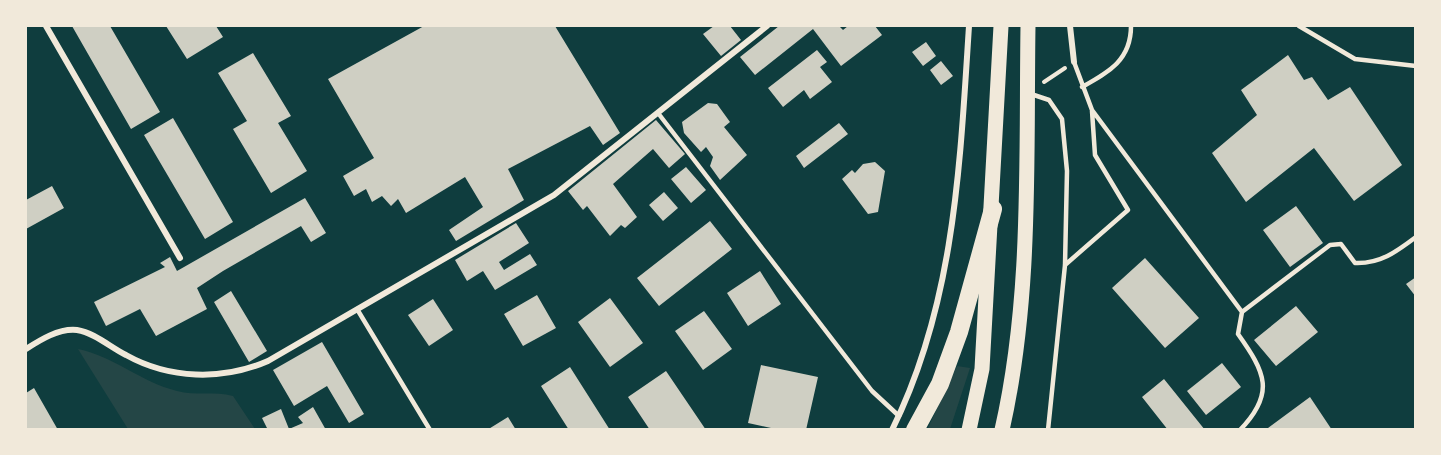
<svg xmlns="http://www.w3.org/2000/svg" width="1441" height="455" font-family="'Titillium Web',sans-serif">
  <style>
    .green { fill: #244646 }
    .building { fill: #cfcfc3 }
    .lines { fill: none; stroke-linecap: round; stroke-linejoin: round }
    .path { stroke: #f1e9da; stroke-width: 4 }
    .service { stroke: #f1e9da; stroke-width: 4.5 }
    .minor { stroke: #f1e9da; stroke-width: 6 }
    .primary { stroke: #f1e9da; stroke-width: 15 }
    .motorway { stroke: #f1e9da; stroke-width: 18 }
  </style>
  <rect width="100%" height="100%" fill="#0f3d3e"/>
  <path class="green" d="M78,349C113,356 141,382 177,391C195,396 215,391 233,396L255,429H128Z
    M957,366L970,368L950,429L927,430Z"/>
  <path class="building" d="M72,26H110L160,112L131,129Z
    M166,26H216L223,37L187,59Z
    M424,26H555L620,133L603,145L590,126L508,169L524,200L456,241L449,230L483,207L465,177L406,213L398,199L391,206L382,196L372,202L366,189L354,196L343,176L374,158L328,79Z
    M714,26H730L741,40L721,56L703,34Z
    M779,26H839L843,30L848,26H875L882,35L841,66L813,29L755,75L740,57Z
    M926,42L936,56L923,66L912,52Z
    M817,50L827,62L820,67L832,82L810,99L804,90L783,107L768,88Z
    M253,53L291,116L278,123L307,171L271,193L233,129L247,121L218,73Z
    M1288,55L1304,80L1312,77L1328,100L1350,87L1402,165L1354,201L1314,148L1246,202L1212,153L1257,115L1241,90Z
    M941,61L953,76L941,85L930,70Z
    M708,103L717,104L730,122L724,127L747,155L720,180L710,166L713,157L706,147L701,152L684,133L682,122Z
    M173,118L233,222L205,239L144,135Z
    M656,120L685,154L669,168L653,149L613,184L637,217L625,228L621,225L610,236L587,206L583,210L568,191Z
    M839,123L848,134L804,168L796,156Z
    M875,162L885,171L878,212L868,214L842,179L852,170L855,173L863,164Z
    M686,167L706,190L691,203L671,179Z
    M52,186L64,208L26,229V200Z
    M664,192L678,208L663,221L649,205Z
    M305,198L326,233L311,242L301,226L223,271L197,288L207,309L156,336L140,309L106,326L94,302L165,267L160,263L170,257L177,271Z
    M1296,206L1323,243L1290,267L1263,230Z
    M710,221L732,249L659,306L637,278Z
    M516,223L529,243L499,262L504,270L530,254L537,265L495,290L483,271L467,281L455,260Z
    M1145,258L1199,318L1165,348L1112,288Z
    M760,271L781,304L748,326L727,293Z
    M1416,277V297L1406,284Z
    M231,291L267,351L249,362L214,302Z
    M537,295L556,328L523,346L504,314Z
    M610,298L643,343L610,367L578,322Z
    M433,299L453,330L429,346L408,315Z
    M1296,306L1318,332L1276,366L1254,340Z
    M704,311L732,349L703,370L675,331Z
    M322,342L364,414L349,423L327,386L294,406L273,370Z
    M1222,363L1241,387L1206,415L1187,391Z
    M761,365L818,377L806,430H780L748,423Z
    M570,367L610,430H569L541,386Z
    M666,371L706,430H650L628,397Z
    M1164,379L1205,430H1168L1142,397Z
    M34,388L58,430H26V393Z
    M1310,397L1332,430H1270L1268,428Z
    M313,407L326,430H268L262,418L281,409L289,429L303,423L298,417Z
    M508,417L516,430H487Z"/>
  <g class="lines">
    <path class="path" d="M1044,82L1065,68"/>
    <path class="service" d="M1299,26L1355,59L1416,66
      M1074,62L1092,110L1242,312
      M1082,87C1109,72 1131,60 1131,26
      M1031,94L1049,100L1062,119L1067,171L1065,265L1048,430
      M658,113L872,391L899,416
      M1065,265L1128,210L1095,155L1092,111
      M357,309L430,430
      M1240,430C1276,393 1265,372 1238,334L1242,312L1330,245L1341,244L1355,263C1380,264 1396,252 1416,237"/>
    <path class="minor" d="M46,26L180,258
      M1070,26L1074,62
      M26,349C40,340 59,328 77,330C95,333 110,347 126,355C169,379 222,381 268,361L554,195L767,26
      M892,430C955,303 960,163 969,26"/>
    <path class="primary" d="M969,430L982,369L1001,26
      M1002,430C1032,298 1026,160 1028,26"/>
    <path class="motorway" d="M915,430L940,384L959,332L993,209"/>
  </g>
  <rect width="1441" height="455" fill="none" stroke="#f1e9da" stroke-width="54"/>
</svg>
